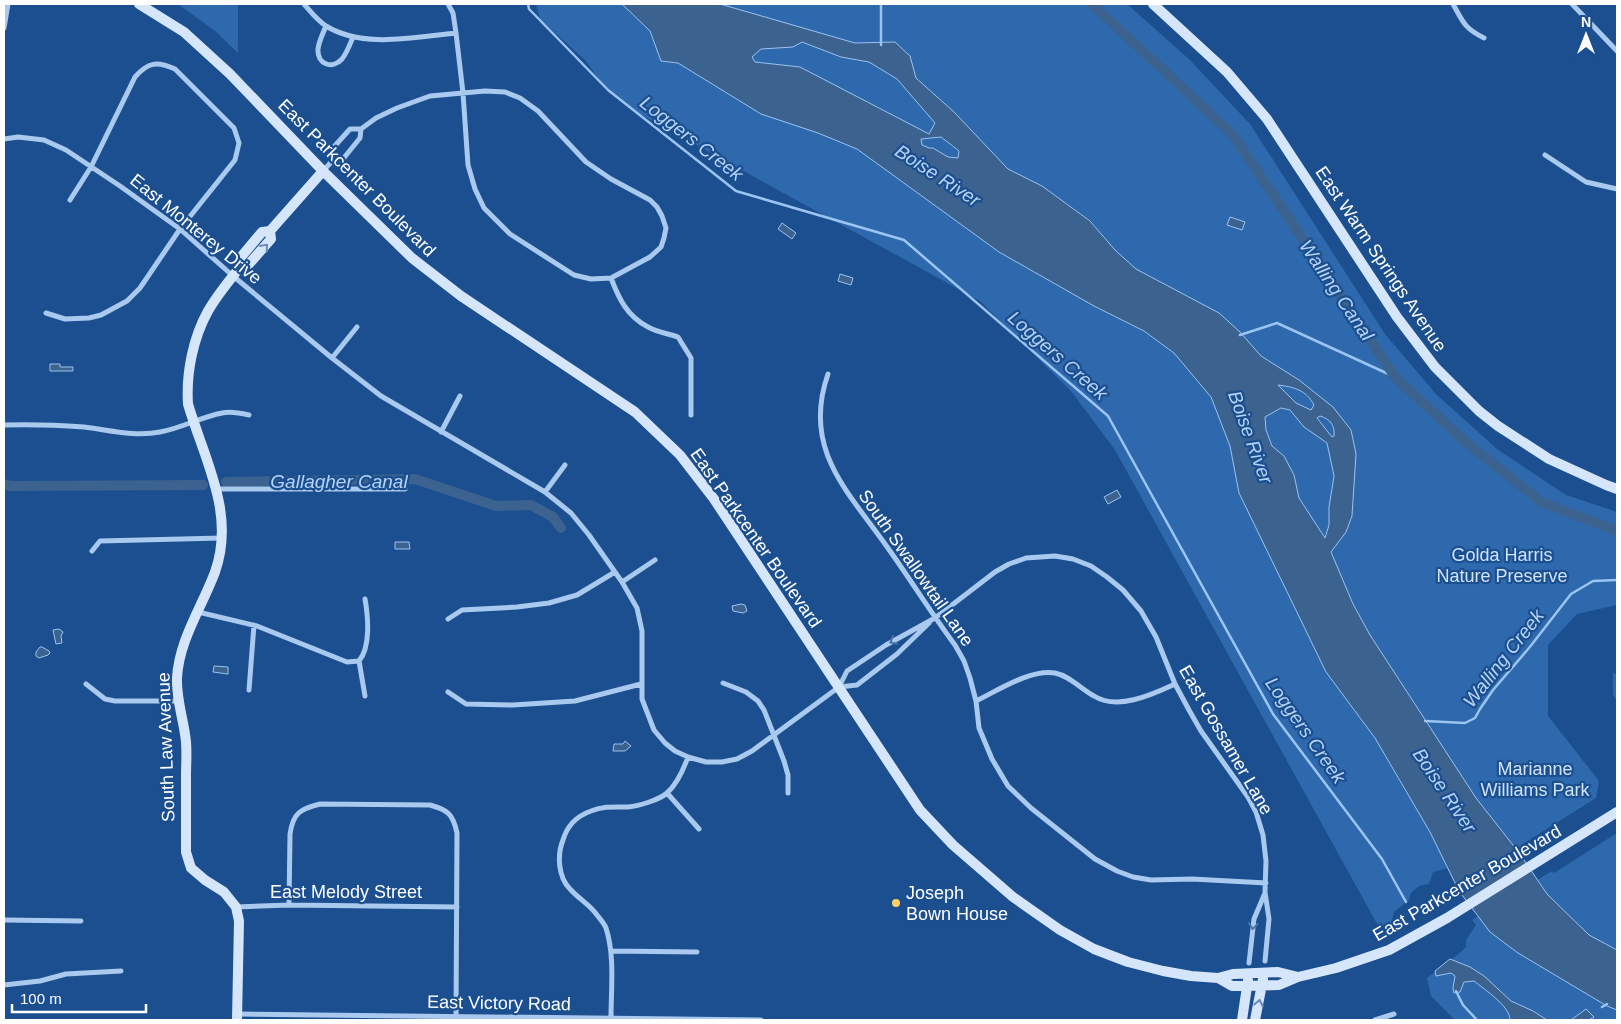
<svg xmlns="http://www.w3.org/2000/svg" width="1621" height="1024" font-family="Helvetica,sans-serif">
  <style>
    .green { fill: #2e69ad }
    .water { fill: #3c6290; stroke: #9cc4f0; fill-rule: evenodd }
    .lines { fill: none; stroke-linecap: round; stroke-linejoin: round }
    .stream { stroke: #9cc4f0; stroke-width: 2.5 }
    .canal { stroke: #3c6290; stroke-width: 10 }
    .street { stroke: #a9c9ee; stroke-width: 5 }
    .secondary { stroke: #d6e6fa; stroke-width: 10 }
    .oneway { stroke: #668bba }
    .oneway2 { stroke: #4674ac }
    .poi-dot { fill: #ffd166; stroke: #1b4f8f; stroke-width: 2 }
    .labels { text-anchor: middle; stroke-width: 4.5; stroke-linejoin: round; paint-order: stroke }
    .street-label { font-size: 18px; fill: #fff; stroke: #1b4f8f }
    .park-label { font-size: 18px; fill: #cfe3fa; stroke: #1b4f8f }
    .poi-label { font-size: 18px; fill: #fff; stroke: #1b4f8f; text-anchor: start }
    .water-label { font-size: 19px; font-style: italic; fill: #b5d3f5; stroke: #1b4f8f }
  </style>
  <rect width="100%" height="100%" fill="#1b4f8f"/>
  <path class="green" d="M178,4H238V53L215,31Z
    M536,4H622L650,31L661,61L678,63L712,84L857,149L999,252L1094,306L1145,332L1174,353L1211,397L1230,446L1239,493L1326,672L1375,738L1430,832L1448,868L1433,872L1429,884L1419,886L1411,893L1409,900L1394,912C1391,923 1393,926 1381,931L1115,450L1071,391L980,301L629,108L604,87L586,61L540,19Z
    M720,4H1127L1190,60L1250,124L1385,334L1436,394L1497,449L1566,495L1617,512V605L1577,614L1548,645V716L1599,781L1596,798L1523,844L1526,850L1520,854L1476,798L1370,635L1353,604L1331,552L1346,532L1352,516L1356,454L1351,430L1299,380L1261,356L1240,333L1171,288L1136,269L1115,250L1091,221L1042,186L1008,169L954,112L916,78L910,56L895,42L855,44Z
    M802,42L841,57L869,62L897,79L935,123L929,134L800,67L754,62L752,57L761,49L792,47Z
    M941,137L959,152L958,158L948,157L934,148H929L922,145L921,139Z
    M1277,385C1293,387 1306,390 1314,405L1311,410L1296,403Z
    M1281,408L1290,410L1304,427L1327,442L1334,476L1329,507V525L1324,538L1299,498L1294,475L1284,456L1272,446L1266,430L1265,417Z
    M1320,416C1330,419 1335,425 1334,436L1332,437L1317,417Z
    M1613,673L1617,674V685L1616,690L1617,701L1613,695Z
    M1617,833V950L1589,935L1547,894L1537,880L1552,871L1554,873Z
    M1478,916L1490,932L1518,953L1607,1006L1617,1010V1020H1455L1431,996L1427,978L1461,952L1466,947V940L1476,925L1472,920Z"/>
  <path class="water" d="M622,4H720L855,43L895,42L910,56L916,78L954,112L1008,169L1042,186L1090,221L1115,250L1136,269L1219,313L1240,332L1261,356L1299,380L1333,407L1351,430L1356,454L1352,516L1346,532L1331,552L1353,604L1370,635L1476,798L1520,854L1547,894L1589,935L1617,950V1010L1607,1006L1518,953L1490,932L1459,891L1430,832L1375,738L1326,672L1239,493L1230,446L1211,397L1174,353L1144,331L1094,306L999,252L857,149L818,133L761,114L678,63L661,61L650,31ZM802,42L841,57L869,62L897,79L935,123L929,134L800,67L755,62L752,57L761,49L793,47ZM941,137L959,151L958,158L948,157L933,148H929L922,145L921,139ZM1278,385C1294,387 1306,390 1314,405L1311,410L1296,403ZM1281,408L1290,410L1304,427L1327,443L1334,476L1329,507V525L1325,538L1299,498L1294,475L1284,456L1272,446L1266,430L1265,417ZM1320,416C1330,419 1335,425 1334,436L1332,437L1317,418Z
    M1230,217L1245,222L1242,230L1227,225Z
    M782,223L796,233L792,239L778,229Z
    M840,274L853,278L851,285L838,281Z
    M50,364H60V367H73V371H50Z
    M1117,490L1121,497L1108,504L1104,497Z
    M395,542H409L410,549H395Z
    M741,604L745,605L747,611L743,613L733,611L732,606Z
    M59,629L63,632L61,636L62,643L56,644L53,630Z
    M40,647H42L49,651L50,653L48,655L39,658L36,656V652Z
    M214,666L228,667V674L213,672Z
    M625,741L631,746L625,751H613L614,744H623Z
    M1450,959L1470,967L1484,976L1511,1001L1533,1011L1547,1020H1510C1510,1006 1485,990 1474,981L1464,982L1460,992L1454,993L1453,988L1455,976L1451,973L1436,976L1435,971Z
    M1586,1009L1594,1017L1589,1020H1571Z"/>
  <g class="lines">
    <path class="stream" d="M528,4L529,9L608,90L736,191L904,240L1108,416L1273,714L1382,859L1406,902
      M881,4V45
      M1240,335L1277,323L1395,377
      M1425,721L1465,723L1475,718L1480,709L1493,690L1529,648L1571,594L1593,581L1617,580
      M1456,991L1463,1005L1477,1020
      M1602,1007L1607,1004"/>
    <path class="canal" d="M1092,4L1233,135L1395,377L1461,438L1541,502L1617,531
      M226,482L415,479L496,506L531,505L553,517L561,528
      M4,484L10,486L203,485"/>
    <path class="street" d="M304,4C310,11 317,20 326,26C364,49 414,37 456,33
      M448,4L453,13L456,33L463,93L468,165L475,189L484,208L510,234L574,275L591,279L611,278C619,299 627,316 648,327C657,332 669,334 678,337L691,358V415
      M1453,4C1463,22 1464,28 1484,38
      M1572,4L1617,51
      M326,26C323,33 319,41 318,49C317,64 332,70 342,59C347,53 350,44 353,37
      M4,28L8,4
      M361,129L360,138L343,159H334L332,149L350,129H361L376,118L397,108L430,96L485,91L505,92L520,98L538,111L586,162L611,179L650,200L657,207L662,216L666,228L664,238L661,247L650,257L611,278
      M4,139L18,137L44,140L66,150L120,186L180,229L233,276L332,358L381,396L545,492L571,513L589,535L622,582L637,608L642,631V699L654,730L665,743L675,751L688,757L706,762H722L737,759L752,751L839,687L847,671L886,645L935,618L995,572L1009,564L1026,558L1055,556L1073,559L1091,566L1107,577L1123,590L1141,611L1156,637L1175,684L1189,710L1201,731L1248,797L1256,812L1263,835L1266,861L1265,892L1269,919L1265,961
      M1545,155L1586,182L1617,189
      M323,171L334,159
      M46,313L65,319L89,318L101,315L127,301L140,288L180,229L235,160L239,143L234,128L175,69C157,61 148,62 135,77L91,167L70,200
      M332,358L357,327
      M828,374C801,451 850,493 890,551C912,582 932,614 955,645L964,661L970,678L976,701L979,728L992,759L1008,786L1031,808L1095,859L1117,871L1133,877L1151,880L1192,879L1266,883
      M4,425C31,424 57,425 84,427C109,430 135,437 160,432C182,428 201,417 222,413C231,411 240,413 249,415
      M441,432L460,396
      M217,489H405
      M545,492L565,465
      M92,551L100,541L222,538
      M622,582L655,560
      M198,612L257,626L347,662L359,661C371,647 368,616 365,599
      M448,619L462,610L517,607L549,603L577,595L615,572
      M359,661L365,696
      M723,683L746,692L758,701L764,710L784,761L788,775V793
      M86,684L105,699L115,701H178
      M839,687L857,685L897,654L929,623
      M249,690L254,625
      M448,692L466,704L513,705L575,701L641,684
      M976,701C997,691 1030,669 1055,673C1070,676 1081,689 1094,696C1118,711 1153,694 1175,684
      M667,793L699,829
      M289,905L290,834C293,813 300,809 320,804L430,805C448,810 453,814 457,833L456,1017
      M236,907L289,905L457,907
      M4,920L81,921
      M611,951L697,952
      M1249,963L1254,919L1265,893
      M4,985L40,981L66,974L121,971
      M237,1014L761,1020
      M611,1018C611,989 615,956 606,928C604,923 600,919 597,915C590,905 579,899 570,889C558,877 557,855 563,840C567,826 577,816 591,811C603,806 615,807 628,807C639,806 659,800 667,793C676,785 684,768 688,757
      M1375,1020L1394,1014"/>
    <path class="secondary" d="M139,4L184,32L230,74L323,171L412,258L461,296L635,412L680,455L714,499L920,810L953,845L1013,897L1060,930L1094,949L1128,962L1163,971L1191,976L1218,978L1233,974L1278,972L1298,977
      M1153,4L1227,72L1267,119L1397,317L1435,367L1479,411L1498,426L1549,459L1606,485L1617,489
      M270,231L271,239L249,264L240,267L241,257L262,232L270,231L323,171
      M1218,978L1232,986L1279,985L1298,977L1336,968L1389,950L1447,918L1617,812
      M237,1020L239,921L236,907L224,892L205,880L191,868L186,852C186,826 186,801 186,776C186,765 187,753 186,742C184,720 176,700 177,678C179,640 202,607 215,572C236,513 204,459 188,404C186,373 193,338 208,311C217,295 229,281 240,267
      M1242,1020L1248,980
      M1255,1020L1263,979"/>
  </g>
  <defs><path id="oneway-chevron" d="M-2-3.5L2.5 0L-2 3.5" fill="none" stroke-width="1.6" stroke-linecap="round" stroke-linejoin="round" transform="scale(1.25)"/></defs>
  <g class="oneway">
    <use href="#oneway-chevron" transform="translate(265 247) rotate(-49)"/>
    <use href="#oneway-chevron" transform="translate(1259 1003) rotate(-79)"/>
  </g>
  <g class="oneway2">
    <use href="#oneway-chevron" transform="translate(893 641) rotate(151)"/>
    <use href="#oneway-chevron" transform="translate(1253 926) rotate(97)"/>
  </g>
  <circle class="poi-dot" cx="896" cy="903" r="5"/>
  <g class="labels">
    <g class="street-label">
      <text transform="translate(357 178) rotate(45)" y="6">East Parkcenter Boulevard</text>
      <text transform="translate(196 229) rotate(39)" y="6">East Monterey Drive</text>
      <text transform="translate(1381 259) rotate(56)" y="6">East Warm Springs Avenue</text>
      <text transform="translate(756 538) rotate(55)" y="6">East Parkcenter Boulevard</text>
      <text transform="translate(916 568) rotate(55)" y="6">South Swallowtail Lane</text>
      <text transform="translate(1226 740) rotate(60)" y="6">East Gossamer Lane</text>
      <text transform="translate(166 747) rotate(-92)" y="6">South Law Avenue</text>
      <text transform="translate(1467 883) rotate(-30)" y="6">East Parkcenter Boulevard</text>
      <text x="346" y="898">East Melody Street</text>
      <text transform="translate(499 1003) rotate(1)" y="6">East Victory Road</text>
    </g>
    <g class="park-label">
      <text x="1502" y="561">Golda Harris<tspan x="1502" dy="21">Nature Preserve</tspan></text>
      <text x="1535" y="775">Marianne<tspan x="1535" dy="21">Williams Park</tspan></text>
    </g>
    <g class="poi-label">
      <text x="906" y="899">Joseph<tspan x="906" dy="21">Bown House</tspan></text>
    </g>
    <g class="water-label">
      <text transform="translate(692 138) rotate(38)" y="7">Loggers Creek</text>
      <text transform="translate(938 175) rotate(33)" y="7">Boise River</text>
      <text transform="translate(1337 290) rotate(56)" y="7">Walling Canal</text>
      <text transform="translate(1058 355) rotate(41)" y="7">Loggers Creek</text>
      <text transform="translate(1251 437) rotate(70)" y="7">Boise River</text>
      <text x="339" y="488">Gallagher Canal</text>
      <text transform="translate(1503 658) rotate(-52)" y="7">Walling Creek</text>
      <text transform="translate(1306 730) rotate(55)" y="7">Loggers Creek</text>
      <text transform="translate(1445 790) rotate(56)" y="7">Boise River</text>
    </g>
  </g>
  <rect width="1621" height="1024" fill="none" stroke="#ffffff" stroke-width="10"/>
  <g transform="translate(1586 35)" stroke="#1b4f8f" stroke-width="4" paint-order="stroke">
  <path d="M0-4L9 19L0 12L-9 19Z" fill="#ffffff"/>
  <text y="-8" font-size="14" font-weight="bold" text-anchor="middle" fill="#ffffff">N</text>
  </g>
  <path d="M12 1004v8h134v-8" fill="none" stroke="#ffffff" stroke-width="2.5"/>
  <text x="20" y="1004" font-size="15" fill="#ffffff" stroke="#1b4f8f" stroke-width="4" paint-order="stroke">100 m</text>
</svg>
